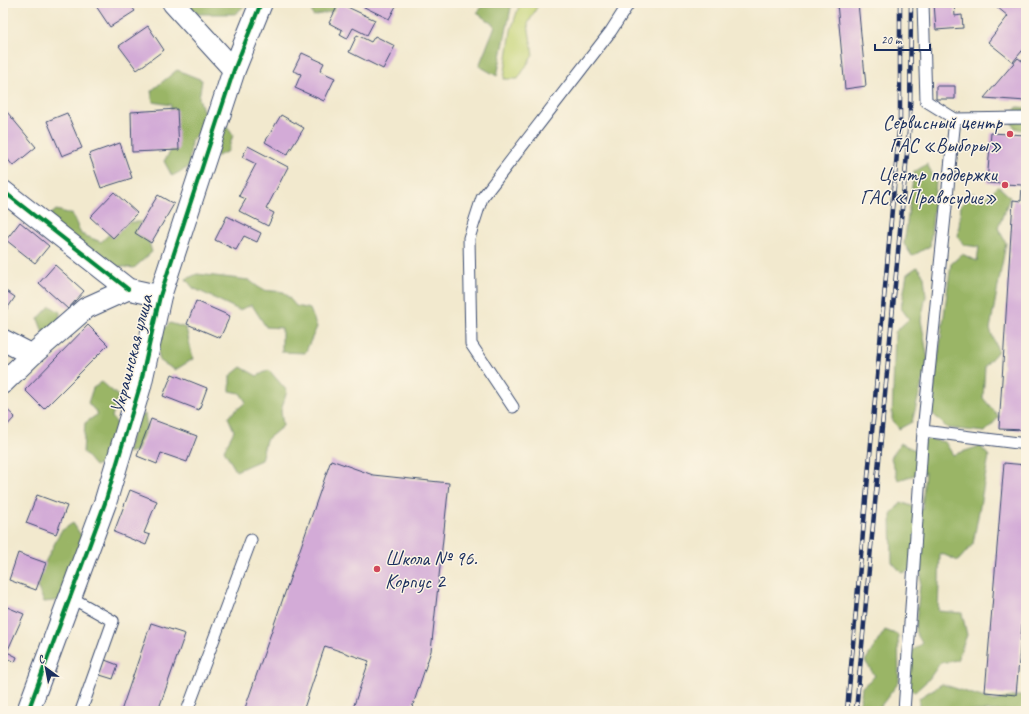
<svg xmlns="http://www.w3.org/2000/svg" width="1029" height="714" font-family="Caveat,sans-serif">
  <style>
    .green { fill: #c3d375; stroke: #6f816a }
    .forest { fill: #9ab566; stroke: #5a7262 }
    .building { fill: #d3abd7 }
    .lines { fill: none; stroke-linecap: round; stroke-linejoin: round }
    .service-casing { stroke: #3b4b6f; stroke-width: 13 }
    .minor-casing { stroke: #3b4b6f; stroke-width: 23 }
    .tertiary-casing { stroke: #3b4b6f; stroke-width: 24 }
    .service { stroke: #fff; stroke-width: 11 }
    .minor { stroke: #fff; stroke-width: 21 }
    .tertiary { stroke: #fff; stroke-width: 22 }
    .rail-casing { stroke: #1b2f5e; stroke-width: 4.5 }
    .rail { stroke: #fcf5e5; stroke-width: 3; stroke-dasharray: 9; stroke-linecap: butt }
    .cycleway-casing { stroke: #fcf5e5; stroke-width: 6 }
    .cycleway { stroke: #00873e; stroke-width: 4 }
    .poi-dot { fill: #d1495b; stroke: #fcf5e5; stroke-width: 1.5 }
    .labels { text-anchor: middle; stroke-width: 3; stroke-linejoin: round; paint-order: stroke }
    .poi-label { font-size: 20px; fill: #1b2f5e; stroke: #fcf5e5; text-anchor: end }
    .street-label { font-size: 20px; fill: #1b2f5e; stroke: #fcf5e5 }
  </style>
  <rect width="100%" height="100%" fill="#fcf5e5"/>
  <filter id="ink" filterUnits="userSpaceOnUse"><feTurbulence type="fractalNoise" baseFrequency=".025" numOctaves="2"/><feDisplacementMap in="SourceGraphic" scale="8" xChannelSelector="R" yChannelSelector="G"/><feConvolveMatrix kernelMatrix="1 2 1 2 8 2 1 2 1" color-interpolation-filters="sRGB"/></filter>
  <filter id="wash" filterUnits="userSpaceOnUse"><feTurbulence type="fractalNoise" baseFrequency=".012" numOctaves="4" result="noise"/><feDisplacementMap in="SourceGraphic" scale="16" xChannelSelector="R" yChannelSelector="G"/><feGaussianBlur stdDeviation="0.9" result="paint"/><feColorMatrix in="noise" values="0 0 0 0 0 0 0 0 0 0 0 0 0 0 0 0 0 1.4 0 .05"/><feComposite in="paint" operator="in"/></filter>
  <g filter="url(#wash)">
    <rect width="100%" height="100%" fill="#f2e9ce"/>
    <path class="green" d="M520,3H539L528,24L533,55L518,79H504L511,30Z"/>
    <path class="forest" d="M187,3H248L235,14H197Z
      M310,3H337L333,11L313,16Z
      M485,3H512L497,76L479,66L495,26L477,13Z
      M177,70L202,80L199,98L208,126L191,140L189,167L172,176L164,161L177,142L170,130L171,105L153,102L151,91Z
      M1018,107L1026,108V131L1015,128L1007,114Z
      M223,122L233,135L228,151L216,157Z
      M927,164L936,181L930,246L912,256L904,244L914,172Z
      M998,186L1010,197L998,228L1006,243L990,329L998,351L985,366L983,398L999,417L985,432L947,428L931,412L951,264L962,254L977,261L979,247L964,245L958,237L961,205L973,193L984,200Z
      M56,210L72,214L81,234L101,242L122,222H143L152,252L134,268L89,263L47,218Z
      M917,267L924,276L926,296L921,320L928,360L912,422L899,429L892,419L895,332L909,319L901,308L907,274Z
      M197,274L249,280L262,290L284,292L296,306L310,309L317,327L305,353L282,352V328L266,327L252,305L239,310L193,288L186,279Z
      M50,306L60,312L58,342L48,346L38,319Z
      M170,323L186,328L193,359L175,370L160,361L155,337Z
      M241,367L257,376L269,370L287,391L281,411L283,426L266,440L261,460L236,471L224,450L234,431L228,417L246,402L240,393L230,391V376Z
      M102,382L118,396L112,417L121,429L115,457L95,466L83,452L85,423L98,414L88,403L93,388Z
      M145,414L147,426L136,451L127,453L136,419Z
      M928,439L945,442L953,455L980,446L989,456L973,544L958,561L940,553L938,611L962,613L967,635L957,660L940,663L929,679L915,692L904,686L912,651L922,643L915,631L922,567L902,573L892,562L891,515L901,502L922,510L925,472L898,480L891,458L900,443L915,450Z
      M73,523L84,540L62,600L44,602L35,582L61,531Z
      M885,630L898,635L899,682L877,711H859L862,687L875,676L865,661Z
      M942,684L994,701L1026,694V711H919V698Z"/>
    <g id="blocks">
      <path class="building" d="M94,3H129L135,11L110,27Z
        M339,3L375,20L367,35L353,28L347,39L340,35L342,30L329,23Z
        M364,3H390L396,6L389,19L362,6Z
        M837,3H858L866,86L845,89Z
        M934,3H954L955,16L962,15L963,28L936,30Z
        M992,3H1026V46L1013,62L988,42L1008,16Z
        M148,26L164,50L137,70L119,46Z
        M357,35L371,42L375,36L395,46L383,69L349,52Z
        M302,53L324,63L320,71L335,78L324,101L295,88L301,74L293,71Z
        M1018,58L1026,64V101L984,98Z
        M936,86H955V99H936Z
        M177,109L179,150L132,152L131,112Z
        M7,112L36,147L13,166L3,153V115Z
        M67,113L82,148L62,156L47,121Z
        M281,115L304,128L287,155L265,142Z
        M991,133L1026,135V430L999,429L1013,200L1021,201L1022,185L987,183Z
        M120,143L132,178L101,188L89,154Z
        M248,146L288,167L266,209L274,213L268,226L239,211L246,199L239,196L256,164L242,157Z
        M114,192L137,213L113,238L90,217Z
        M158,195L174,204L151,243L135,233Z
        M227,216L261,233L257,242L244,236L236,250L215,240Z
        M20,222L49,246L35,263L6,240Z
        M55,265L84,291L68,309L39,283Z
        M3,289L15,297L3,315Z
        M196,301L230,316L220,338L187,324Z
        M88,325L108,345L44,409L25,390Z
        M172,374L207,388L199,410L163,396Z
        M3,406L15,417L3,430Z
        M151,419L197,436L187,462L161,453L157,464L137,456Z
        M331,460L373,475L449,483L431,651L411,711H352L369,661L325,646L303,711H244Z
        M1004,463L1026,465V579L1016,695L985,692Z
        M130,490L157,501L144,533L150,535L146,545L114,532Z
        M37,495L67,506L56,534L26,523Z
        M18,553L46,563L36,590L9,580Z
        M7,607L24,614L7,652L17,657L15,662L3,657V612Z
        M151,623L185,634L158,711H121Z
        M105,660L118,665L113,679L100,675Z"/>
    </g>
  </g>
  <g filter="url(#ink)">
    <use href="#blocks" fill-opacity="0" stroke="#3b4b6f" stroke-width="1"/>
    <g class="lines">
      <defs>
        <path id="service" d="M955,119L1026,118
          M513,407L471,344L469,238L482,198L611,31L629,3
          M923,431L1026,444
          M70,597L113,621L81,711
          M187,711L251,540
          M904,711L923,431L955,119L926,101L923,3"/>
        <path id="minor" d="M173,3L234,70
          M3,191L128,289
          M3,340L32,355
          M3,383L32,355L86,308L128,289L160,296"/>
        <path id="tertiary" d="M28,711L105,503L140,386L160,296L234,70L261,3"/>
      </defs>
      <use href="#service" class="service-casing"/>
      <use href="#minor" class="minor-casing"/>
      <use href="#tertiary" class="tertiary-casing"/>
      <use href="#service" class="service"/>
      <use href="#minor" class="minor"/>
      <use href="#tertiary" class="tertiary"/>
      <defs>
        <path id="rail" d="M847,711L900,120V3
          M856,711L910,121L911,3"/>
      </defs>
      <use href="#rail" class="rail-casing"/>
      <use href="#rail" class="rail"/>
      <defs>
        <path id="cycleway" d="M3,191L128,289
          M28,711L105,503L140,386L160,296L234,70L261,3"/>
      </defs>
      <use href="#cycleway" class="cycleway-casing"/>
      <use href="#cycleway" class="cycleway"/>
    </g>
  </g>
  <g class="poi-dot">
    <circle cx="1010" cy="134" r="4"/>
    <circle cx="1005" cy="185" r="4"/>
    <circle cx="377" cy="569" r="4"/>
  </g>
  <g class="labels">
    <g class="poi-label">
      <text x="1002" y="129">Сервисный центр<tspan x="1002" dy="23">ГАС «Выборы»</tspan></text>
      <text x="997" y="181">Центр поддержки<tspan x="997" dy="23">ГАС «Правосудие»</tspan></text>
      <text x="385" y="565" text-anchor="start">Школа № 96.<tspan x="385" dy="23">Корпус 2</tspan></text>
    </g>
    <g class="street-label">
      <text transform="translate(131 354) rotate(-76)" y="7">Украинская улица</text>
    </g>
  </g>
  <rect width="1029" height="714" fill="none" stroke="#fcf5e5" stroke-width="16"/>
  <g transform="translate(46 668) rotate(328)" stroke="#fcf5e5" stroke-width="3" paint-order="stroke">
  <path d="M0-3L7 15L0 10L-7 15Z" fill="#1b2f5e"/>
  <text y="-6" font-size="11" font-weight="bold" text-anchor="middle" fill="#1b2f5e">С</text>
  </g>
  <path d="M875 44v6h55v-6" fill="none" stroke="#1b2f5e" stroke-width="2"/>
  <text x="881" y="44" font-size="12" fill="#1b2f5e" stroke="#fcf5e5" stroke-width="3" paint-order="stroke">20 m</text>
</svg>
